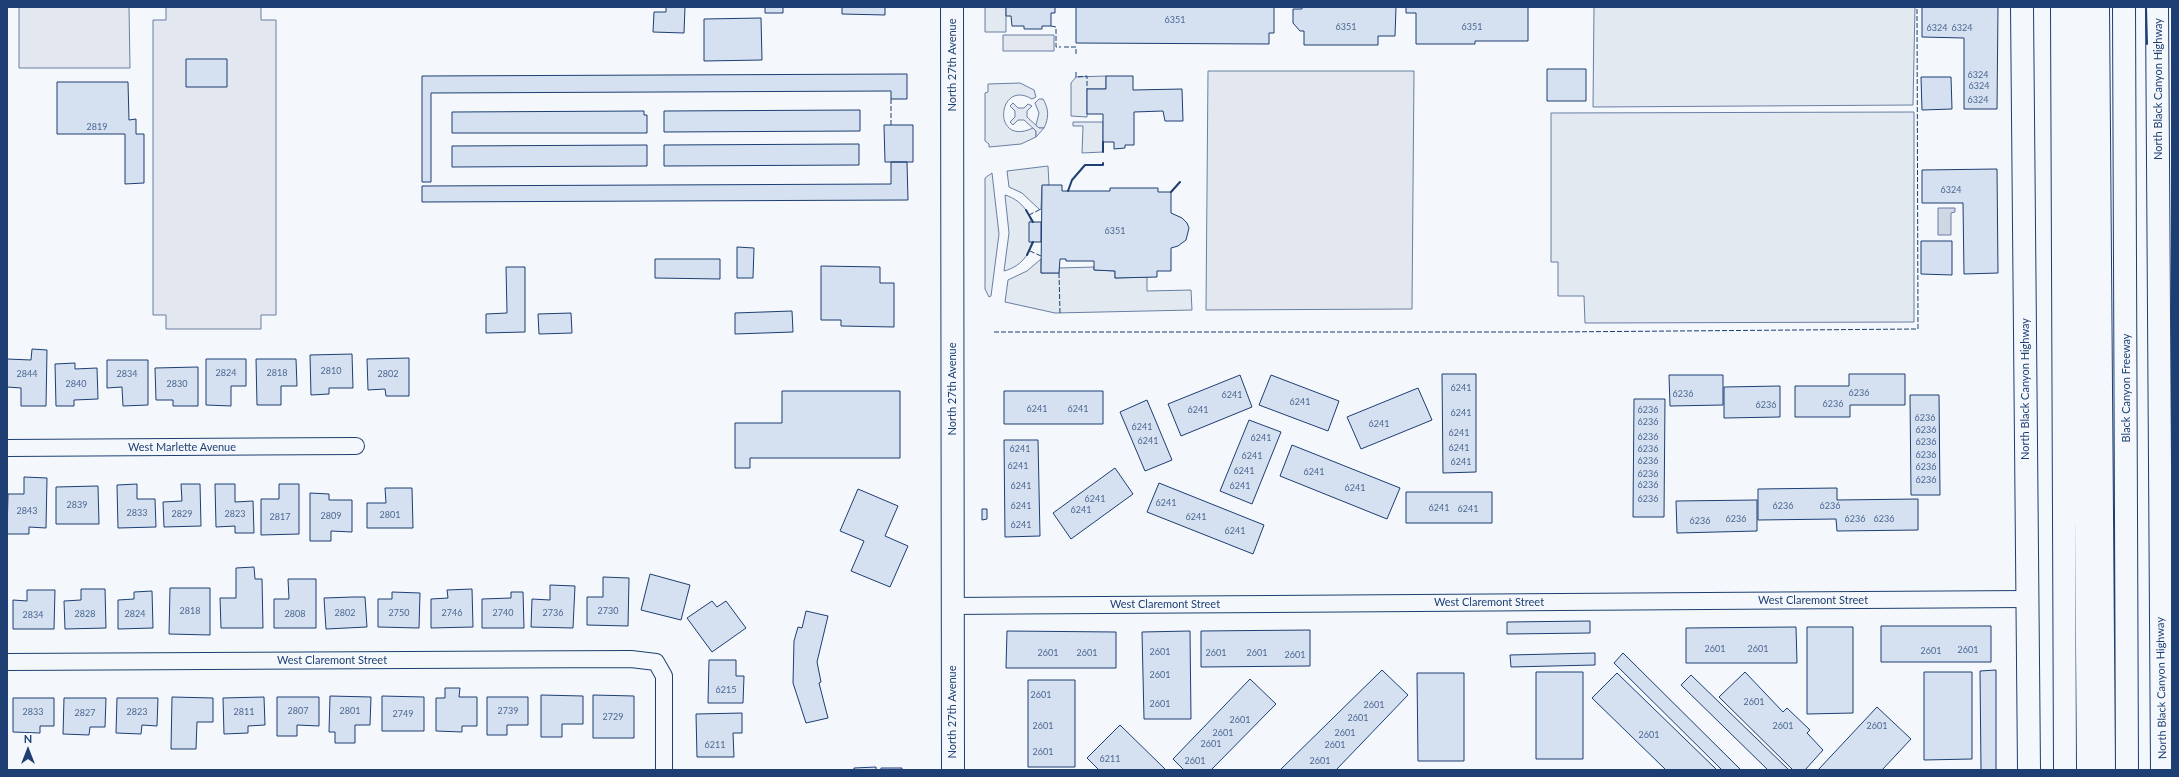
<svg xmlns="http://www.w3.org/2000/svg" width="2179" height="777" font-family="Lato,sans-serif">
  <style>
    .green { fill: #e3e9f0; stroke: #687fa3 }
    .parking { fill: #e3e8f0; stroke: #687fa3 }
    .water { fill: #cfd7e4; stroke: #687fa3 }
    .building { fill: #d5e0f0; stroke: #1d3f73 }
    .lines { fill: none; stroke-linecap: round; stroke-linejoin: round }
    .minor-casing { stroke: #1d3f73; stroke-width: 18 }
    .secondary-casing { stroke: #1d3f73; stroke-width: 24 }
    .motorway-casing { stroke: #1d3f73; stroke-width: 24 }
    .minor { stroke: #f4f7fb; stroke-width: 16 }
    .secondary { stroke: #f4f7fb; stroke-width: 22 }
    .motorway { stroke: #f4f7fb; stroke-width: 22 }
    .fence { stroke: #1d3f73; stroke-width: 1; stroke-dasharray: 5 2; stroke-linecap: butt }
    .wall { stroke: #1d3f73; stroke-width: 2 }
    .labels { text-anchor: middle; stroke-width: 3; stroke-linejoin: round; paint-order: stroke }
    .number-label { font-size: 9px; fill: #4b6792 }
    .street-label { font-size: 11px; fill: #1d3f73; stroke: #f4f7fb }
  </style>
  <rect width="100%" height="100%" fill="#f4f7fb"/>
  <path class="green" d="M985,7H1006V32H985Z
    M1594,7H1915L1913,105L1593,107Z
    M1106,76V89H1087V117L1071,116V83L1076,77Z
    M1020,83L1034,90L1036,97L1032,99C997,78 991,148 1033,128L1036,131V137L1021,144L989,147V144L985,141V93L988,92V84Z
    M1039,99H1043C1049,109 1049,118 1044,128H1039L1036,125L1039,113L1035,103Z
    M1914,112V322L1585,323L1584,296H1558V262H1551V113Z
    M1073,122H1103V152L1082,153L1083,126H1073Z
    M1048,166L1049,185L1042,186L1041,209L1040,210L1022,193L1009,187L1007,171Z
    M992,173L999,234L991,296L989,297L985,289V178Z
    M1005,195C1042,206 1043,261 1004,271L1009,233Z
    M1041,259V273H1059V268L1094,267V270L1115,271V278L1147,277V291L1191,290L1192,310L1055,313L1005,302L1008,280L1027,271Z"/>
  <path class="parking" d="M19,7H129L130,68H19Z
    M166,7H261V20H276V315H261V329H166V315H153V20H166Z
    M1003,35H1054V51H1003Z
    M1208,71H1414L1412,309L1206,310Z
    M1013,103L1018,108H1024L1028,104L1032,106L1027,111V117L1039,128H1044L1036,137V131L1024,120H1018L1013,125L1010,122L1015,117V111L1010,106Z"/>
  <path class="water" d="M1938,208H1955V212L1951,213V235H1938Z"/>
  <path class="building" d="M666,7H685L684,33L653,32L654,12H666Z
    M765,7H783V13H765Z
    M842,7H885V15L842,14Z
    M1006,7H1055V13H1051V26H1042V29H1024V26H1012L1011,16H1006Z
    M1076,7H1274V33H1269V44L1076,43Z
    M1302,7H1396L1395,36H1378V45H1304V31H1300L1293,23V9H1302Z
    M1406,7H1528V41H1475V44H1416V13H1406Z
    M1922,7H1998L1997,109H1964V38L1922,37Z
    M761,18L762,60L704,61V19Z
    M186,59H227V87H186Z
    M1547,69H1586V101H1547Z
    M907,74V99H891V91L431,93V182H422V76Z
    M1106,76H1133V90L1182,89L1183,121H1165L1163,111L1134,112V145H1125V148L1114,149V142H1103V114H1087V89H1106Z
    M1921,77H1951L1952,109L1922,110Z
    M57,82H128L129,120L136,119V134H144V183L125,184V134H57Z
    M860,110V131L664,132V111Z
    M644,111V115H647V133H452V112Z
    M884,125H913V162H885Z
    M859,144V165L664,166V145Z
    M647,145V166L452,167V146Z
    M891,162H907L908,200L422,202V186L891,184Z
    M1997,169L1998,273L1964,274L1963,203H1922V170Z
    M1042,185H1062V191H1110V188H1158V192H1171V213L1182,218L1187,223L1189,228L1186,240L1178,246L1171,248V271H1157V277L1115,278V271L1094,270V261H1066V259H1060L1059,273H1041Z
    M1029,222H1041V242H1029Z
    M1921,241H1952V275L1921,274Z
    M737,247L754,248L753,278H737Z
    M655,259H720V279L655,278Z
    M821,266L880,267V283H894V327L841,326V320H821Z
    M506,267H525V332L486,333V314L507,313Z
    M792,311L793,332L735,334V313Z
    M571,313L572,333L539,334L538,314Z
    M32,349L47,350L46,406H21V388L7,387V359L31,360Z
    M352,354L353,388H329V394L311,395L310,355Z
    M409,358V396H386L385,389L368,390L367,359Z
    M206,359H246V386H231V406L206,405Z
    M256,359H296L297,386H281V405H257Z
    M107,360H148V405L123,406L122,387L107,388Z
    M75,363V369L97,368L98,399L74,400V406H56L55,364Z
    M198,367V406H173V400H156L155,368Z
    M1442,374H1476V472L1443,473Z
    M1849,374H1905V405H1850V417H1795V386H1849Z
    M1240,375L1252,407L1181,436L1168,404Z
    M1271,375L1339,401L1328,431L1259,405Z
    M1669,375H1723V405L1670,406Z
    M1780,386V417L1724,418V387Z
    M1418,388L1432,420L1361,449L1347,417Z
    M782,391H900V458H750V468H735V423H782Z
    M1004,391H1103V424H1004Z
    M1910,395H1939L1940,495H1911Z
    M1634,399H1665L1664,517H1633Z
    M1147,400L1172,460L1145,471L1120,412Z
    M1249,420L1281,432L1252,504L1220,491Z
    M1004,440H1038L1040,536L1005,537Z
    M1292,445L1400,488L1387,519L1280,476Z
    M1115,468L1133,494L1071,539L1053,513Z
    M24,477L47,478L46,528L29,527V534H7L8,494H24Z
    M1159,483L1264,525L1253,554L1147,512Z
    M137,484V499H155L156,527L118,528L117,485Z
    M181,484H200L201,526L164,527L163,502L182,501Z
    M215,484H235V502L253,501L254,533H235V526L216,527Z
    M279,484H299V534L261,535V499H279Z
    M98,486L99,524H56V487Z
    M385,488H412L413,528H367V503H386Z
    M1837,488V500L1918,499V530L1837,531L1836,519L1758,520V489Z
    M858,489L898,506L885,536L908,546L890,587L851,571L864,541L840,531Z
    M1406,492H1492V523H1406Z
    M310,493L329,494V500H352V532L331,531V541H310Z
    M1757,500V531L1677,533L1676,501Z
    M982,509H987V519L982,520Z
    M254,567L255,579H262L263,628H221L220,598H236V568Z
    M650,574L690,585L681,620L641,610Z
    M603,577L629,578L628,626L587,625V597H603Z
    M288,579H316V628H274V599H289Z
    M550,585L575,586L573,628L531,627L532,599L550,600Z
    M170,588H210V635L169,634Z
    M81,589H105L106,628L65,629L64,601L81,600Z
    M472,589L473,627L431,628V599L448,598L447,590Z
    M27,590H55L54,629H13V600L27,601Z
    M152,591L153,628L118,629V600L134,599V592Z
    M392,592L420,593L419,628L378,627V599H392Z
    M511,592H523L524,628H482V599L511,598Z
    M353,597H365L367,627L326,629L324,598Z
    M712,601L717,607L726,601L746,628L712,652L687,618Z
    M806,611L828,616L817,662L821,682L819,683L828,718L806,723L793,683L794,641L798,627L802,628Z
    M1590,621V633L1507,634V622Z
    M1881,626H1991V662H1881Z
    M1796,627L1797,663H1686V628Z
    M1807,627H1853V713L1807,714Z
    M1310,630V666L1201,667V631Z
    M1007,631L1116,632V668H1006Z
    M1190,631L1191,719H1144L1142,632Z
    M1595,653V665L1511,667L1510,655Z
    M1623,653L1741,770H1722L1614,663Z
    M709,660H736V676H744L743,703H708Z
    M1382,670L1408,695L1336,770H1280Z
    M1996,670V770H1981L1980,671Z
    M1536,672H1583V759H1536Z
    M1745,672L1783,712L1787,708L1810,730L1807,733L1823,750L1805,770H1793L1719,697Z
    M1924,672H1972V759L1924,760Z
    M1417,673H1464V761H1418Z
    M1617,673L1717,770H1666L1592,698Z
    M1691,675L1789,770H1768L1681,685Z
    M1250,679L1276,704L1211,770H1184L1173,759Z
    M1028,680H1075V767H1028Z
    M445,688H460L459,697H477V726H462V732L436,731V698H445Z
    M541,695L583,696V724H562V737H541Z
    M593,695L634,696V738H593Z
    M330,696L371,697L370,725H355V743H335V732H329Z
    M382,696L424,697V731H382Z
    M172,697L213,698V722H197L196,749H171Z
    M264,697L265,725L248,726V733L224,734L223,698Z
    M277,697H319V726L297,725V736H277Z
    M487,697H528V725H507V735H487Z
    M13,698H54V726H40V733L13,732Z
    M64,698H106L105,727H90L89,735L63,734Z
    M117,698H158L157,726L142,725L141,734L116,733Z
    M1877,707L1911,739L1882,770H1818Z
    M742,713V733H733L734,757H697L696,714Z
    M1120,725L1166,770H1099L1087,758Z
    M876,767V770H854V768Z
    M881,768H902V770H881Z"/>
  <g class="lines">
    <defs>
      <path id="minor" d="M7,448L356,446
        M952,606L2027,599
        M7,662L631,659L656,662L664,676V770"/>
      <path id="secondary" d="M952,7L953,770
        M2022,7L2029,770
        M2157,7L2162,770"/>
      <path id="motorway" d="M2062,7L2065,770
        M2082,7L2088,770
        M2098,7L2104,770
        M2124,7L2127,770"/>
    </defs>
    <use href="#minor" class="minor-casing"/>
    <use href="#secondary" class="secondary-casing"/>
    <use href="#motorway" class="motorway-casing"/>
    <use href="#minor" class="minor"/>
    <use href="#secondary" class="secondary"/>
    <use href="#motorway" class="motorway"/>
    <path class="fence" d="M1051,26L1056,27V47H1061
      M1064,47H1076V55
      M1076,72V77L1087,76V89
      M891,125V99
      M1029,215L1041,209
      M1030,251L1041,256
      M1059,273L1060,313
      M994,332H1554L1918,329L1917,7"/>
    <path class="wall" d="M2146,7L2147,44
      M1103,142V152
      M1068,191L1072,180L1085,165H1103V163
      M1171,192L1180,182
      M1026,210L1033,222
      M1027,255L1033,242"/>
  </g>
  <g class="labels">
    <g class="number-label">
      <text x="1175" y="23">6351</text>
      <text x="1346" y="30">6351</text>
      <text x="1472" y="30">6351</text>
      <text x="1937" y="31">6324</text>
      <text x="1962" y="31">6324</text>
      <text x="1978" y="78">6324</text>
      <text x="1979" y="89">6324</text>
      <text x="1978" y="103">6324</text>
      <text x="97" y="130">2819</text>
      <text x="1951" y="193">6324</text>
      <text x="1115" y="234">6351</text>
      <text x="331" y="374">2810</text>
      <text x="226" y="376">2824</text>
      <text x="277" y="376">2818</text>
      <text x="27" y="377">2844</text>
      <text x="127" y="377">2834</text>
      <text x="388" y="377">2802</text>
      <text x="76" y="387">2840</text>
      <text x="177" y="387">2830</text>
      <text x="1461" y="391">6241</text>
      <text x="1859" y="396">6236</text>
      <text x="1683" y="397">6236</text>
      <text x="1232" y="398">6241</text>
      <text x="1300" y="405">6241</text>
      <text x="1833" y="407">6236</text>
      <text x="1766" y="408">6236</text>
      <text x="1037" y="412">6241</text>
      <text x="1078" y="412">6241</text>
      <text x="1198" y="413">6241</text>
      <text x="1648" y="413">6236</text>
      <text x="1461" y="416">6241</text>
      <text x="1925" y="421">6236</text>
      <text x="1648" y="425">6236</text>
      <text x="1379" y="427">6241</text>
      <text x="1142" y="430">6241</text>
      <text x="1926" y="433">6236</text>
      <text x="1459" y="436">6241</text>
      <text x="1648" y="440">6236</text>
      <text x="1261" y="441">6241</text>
      <text x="1148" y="444">6241</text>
      <text x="1926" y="445">6236</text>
      <text x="1459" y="451">6241</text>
      <text x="1020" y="452">6241</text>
      <text x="1648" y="452">6236</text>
      <text x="1926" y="458">6236</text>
      <text x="1252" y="459">6241</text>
      <text x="1648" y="464">6236</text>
      <text x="1461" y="465">6241</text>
      <text x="1018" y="469">6241</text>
      <text x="1926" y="470">6236</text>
      <text x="1244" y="474">6241</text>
      <text x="1314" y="475">6241</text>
      <text x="1648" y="477">6236</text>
      <text x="1926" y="483">6236</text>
      <text x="1648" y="488">6236</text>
      <text x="1021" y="489">6241</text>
      <text x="1240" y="489">6241</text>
      <text x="1355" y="491">6241</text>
      <text x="1095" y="502">6241</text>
      <text x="1648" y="502">6236</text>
      <text x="1166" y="506">6241</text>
      <text x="77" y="508">2839</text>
      <text x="1021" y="509">6241</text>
      <text x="1783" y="509">6236</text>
      <text x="1830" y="509">6236</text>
      <text x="1439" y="511">6241</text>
      <text x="1468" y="512">6241</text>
      <text x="1081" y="513">6241</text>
      <text x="27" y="514">2843</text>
      <text x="137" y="516">2833</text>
      <text x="182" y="517">2829</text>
      <text x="235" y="517">2823</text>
      <text x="390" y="518">2801</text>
      <text x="331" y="519">2809</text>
      <text x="280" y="520">2817</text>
      <text x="1196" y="520">6241</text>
      <text x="1736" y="522">6236</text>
      <text x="1855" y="522">6236</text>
      <text x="1884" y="522">6236</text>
      <text x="1700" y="524">6236</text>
      <text x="1021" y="528">6241</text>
      <text x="1235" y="534">6241</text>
      <text x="190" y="614">2818</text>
      <text x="608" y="614">2730</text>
      <text x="345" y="616">2802</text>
      <text x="399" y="616">2750</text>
      <text x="452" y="616">2746</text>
      <text x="503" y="616">2740</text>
      <text x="553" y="616">2736</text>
      <text x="85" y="617">2828</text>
      <text x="135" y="617">2824</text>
      <text x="295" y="617">2808</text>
      <text x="33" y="618">2834</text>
      <text x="1715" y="652">2601</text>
      <text x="1758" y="652">2601</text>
      <text x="1968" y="653">2601</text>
      <text x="1931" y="654">2601</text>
      <text x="1160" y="655">2601</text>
      <text x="1048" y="656">2601</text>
      <text x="1087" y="656">2601</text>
      <text x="1216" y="656">2601</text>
      <text x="1257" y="656">2601</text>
      <text x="1295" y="658">2601</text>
      <text x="1160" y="678">2601</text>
      <text x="726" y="693">6215</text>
      <text x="1041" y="698">2601</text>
      <text x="1754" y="705">2601</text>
      <text x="1160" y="707">2601</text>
      <text x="1374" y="708">2601</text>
      <text x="298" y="714">2807</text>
      <text x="350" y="714">2801</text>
      <text x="508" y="714">2739</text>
      <text x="33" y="715">2833</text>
      <text x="137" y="715">2823</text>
      <text x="244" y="715">2811</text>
      <text x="85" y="716">2827</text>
      <text x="403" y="717">2749</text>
      <text x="613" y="720">2729</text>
      <text x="1358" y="721">2601</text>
      <text x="1240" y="723">2601</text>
      <text x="1043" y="729">2601</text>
      <text x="1783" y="729">2601</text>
      <text x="1877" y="729">2601</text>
      <text x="1223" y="736">2601</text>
      <text x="1345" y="736">2601</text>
      <text x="1649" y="738">2601</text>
      <text x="1211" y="747">2601</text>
      <text x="715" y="748">6211</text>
      <text x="1335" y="748">2601</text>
      <text x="1043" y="755">2601</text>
      <text x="1110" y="762">6211</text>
      <text x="1195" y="764">2601</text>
      <text x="1320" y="764">2601</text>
    </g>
    <g class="street-label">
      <text transform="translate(952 65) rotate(-90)" y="4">North 27th Avenue</text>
      <text transform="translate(2158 89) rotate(-90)" y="4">North Black Canyon Highway</text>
      <text transform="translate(2126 388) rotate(-90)" y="4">Black Canyon Freeway</text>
      <text transform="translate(952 389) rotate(-90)" y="4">North 27th Avenue</text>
      <text transform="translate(2025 389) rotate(-90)" y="4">North Black Canyon Highway</text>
      <text x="182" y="451">West Marlette Avenue</text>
      <text x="1813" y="604">West Claremont Street</text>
      <text x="1489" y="606">West Claremont Street</text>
      <text x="1165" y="608">West Claremont Street</text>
      <text x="332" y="664">West Claremont Street</text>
      <text transform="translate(2161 688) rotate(-91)" y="4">North Black Canyon Highway</text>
      <text transform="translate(952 712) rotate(-90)" y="4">North 27th Avenue</text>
    </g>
  </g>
  <rect width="2179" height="777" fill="none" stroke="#1d3f73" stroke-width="16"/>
  <g transform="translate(28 749)" stroke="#f4f7fb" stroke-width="3" paint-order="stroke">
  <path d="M0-3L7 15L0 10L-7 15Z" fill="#1d3f73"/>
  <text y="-6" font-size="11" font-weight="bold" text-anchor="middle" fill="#1d3f73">N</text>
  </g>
</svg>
